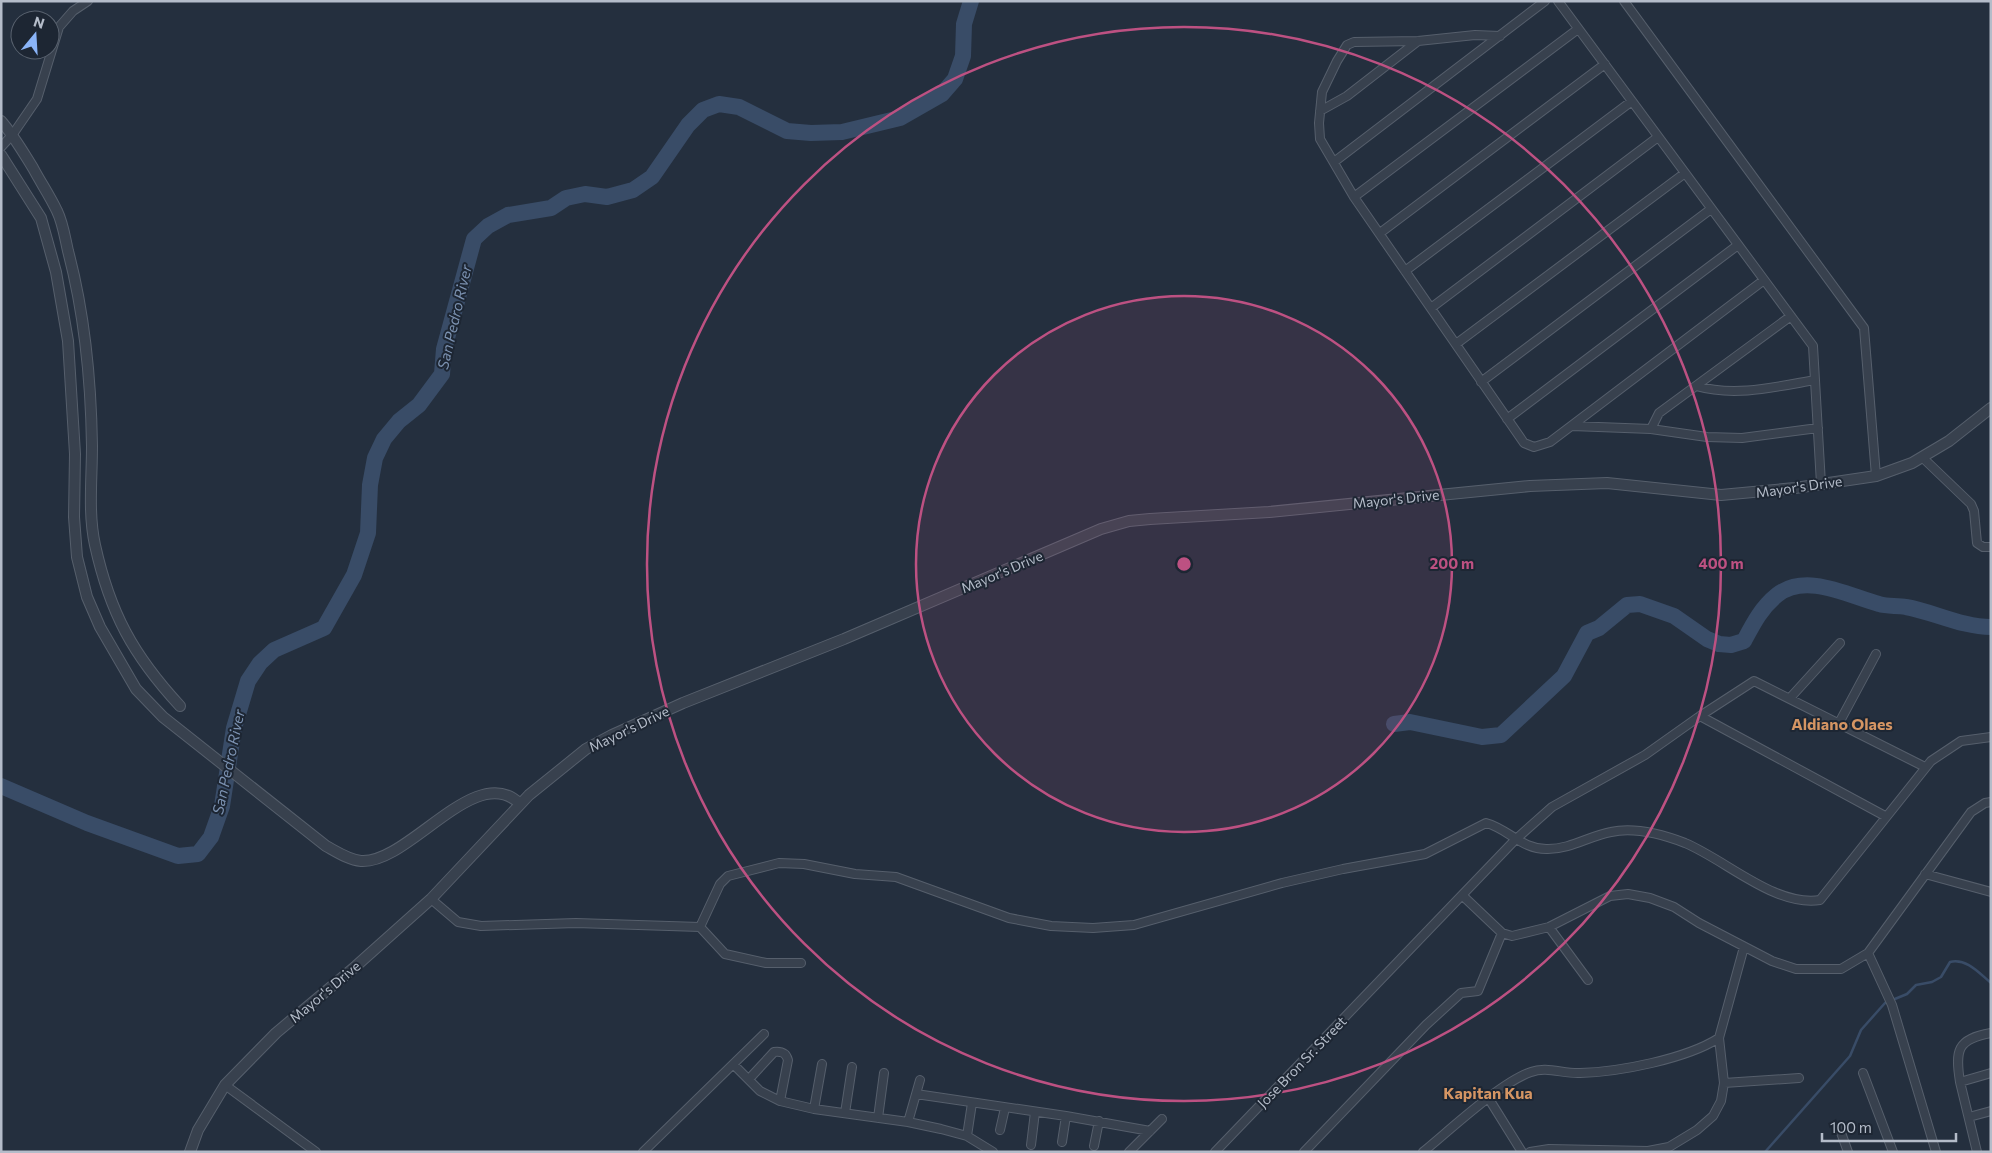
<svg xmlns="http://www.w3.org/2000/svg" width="1992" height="1153" font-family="Commissioner,sans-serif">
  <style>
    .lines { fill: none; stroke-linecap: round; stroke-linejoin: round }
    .stream { stroke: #394c67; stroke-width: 2.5 }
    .river { stroke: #394c67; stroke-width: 16 }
    .minor-casing { stroke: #565f6c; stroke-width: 10 }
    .tertiary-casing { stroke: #565f6c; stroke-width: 12 }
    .minor { stroke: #38414e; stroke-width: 8 }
    .tertiary { stroke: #38414e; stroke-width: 10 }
    .ring { fill: none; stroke: #bd5182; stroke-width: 2.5 }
    .labels { text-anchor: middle; stroke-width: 4; stroke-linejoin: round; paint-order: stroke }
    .street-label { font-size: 14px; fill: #b4bcc9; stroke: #1d2633 }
    .water-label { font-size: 15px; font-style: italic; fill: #7c92b1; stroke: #1d2633 }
    .quarter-label { font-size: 16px; font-weight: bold; fill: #d59563; stroke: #1d2633 }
    .centre { fill: #bd5182; stroke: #1d2633; stroke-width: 2.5 }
    .ring-label { font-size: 15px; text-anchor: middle; font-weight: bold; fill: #bd5182; stroke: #1d2633; stroke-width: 4; stroke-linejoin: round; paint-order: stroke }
  </style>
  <rect width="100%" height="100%" fill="#242f3e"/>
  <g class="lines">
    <path class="stream" d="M1765,1152L1850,1056L1861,1030L1885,1003L1907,994L1916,985L1932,982L1941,977L1950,962C1967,958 1979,973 1991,983"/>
    <path class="river" d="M1394,724L1410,722L1482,737L1501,735L1564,676L1587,633L1599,628L1627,605L1640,604L1674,616L1707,639L1719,644L1731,645L1744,641C1753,624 1761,608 1777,595C1806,572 1849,596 1879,604C1888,607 1897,605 1906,607C1934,612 1962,627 1991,627
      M1,786L87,823L178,856L198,854L211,837L222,806L234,728L248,681L260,663L274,650L324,628L354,575L368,533L370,485L375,458L384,439L399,421L419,405L442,374L444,349L474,239L488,226L508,215L551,208L566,198L585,194L607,197L633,190L652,177L688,125L703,110L719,104L739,107L787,131L811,133L842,132L900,118L942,94L955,79L963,56L964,24L971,1"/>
    <defs>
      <path id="minor" d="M1558,1L1813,346L1821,484
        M1624,1L1864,328L1876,476
        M1500,36L1475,35L1418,41L1354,42L1347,45L1337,61L1322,92L1319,123L1320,139L1354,197L1524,443L1534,447L1550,442L1764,280
        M1320,111L1347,96L1418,41
        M1,147L13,134L37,99L59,27L73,11L88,1
        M1334,162L1545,1
        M1354,197L1578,29
        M1380,233L1605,64
        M1405,271L1632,101
        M1431,308L1658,137
        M1456,344L1685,173
        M1481,382L1711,209
        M1696,386C1735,397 1775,387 1815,380
        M1507,419L1738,245
        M1572,426L1651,429L1707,437L1742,438L1818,428
        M1651,429L1659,413L1791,316
        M1923,458L1971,504L1974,511L1977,543L1983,547H1991
        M1790,698L1840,643
        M1700,716L1885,816
        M1839,723L1876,654
        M1925,874L1991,892
        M1463,896L1502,933L1512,936L1549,927L1610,896L1628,894L1650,898L1674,907L1699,923L1772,961L1796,969H1841L1868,953L1971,812L1985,803L1991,802
        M431,899L458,922L481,926L576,923L700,927L725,954L766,963H801
        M700,927L720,884L728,876L779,863L804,864L855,874L896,877L1009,918L1051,926L1093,928L1134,925L1282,883L1343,869L1425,854L1486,823C1509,829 1522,850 1548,849C1571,849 1589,836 1611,832C1634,827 1664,835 1685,843C1726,860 1775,907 1820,900L1931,761L1961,741L1991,737
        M1549,927L1588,980
        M1868,953L1892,1005L1936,1152
        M734,1065L760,1091L780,1101L814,1109L908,1122L941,1129L967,1136L993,1152
        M1863,1073L1893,1152
        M749,1079L774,1052C782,1051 786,1053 788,1060L780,1101
        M1960,1082C1955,1050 1957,1039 1991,1033
        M1724,1083L1799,1078
        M225,1085L316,1152
        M916,1094L1066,1116L1150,1131
        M1489,1099L1522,1152
        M814,1109L822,1064
        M845,1113L852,1067
        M1969,1117L1991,1111
        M878,1118L884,1073
        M908,1122L920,1080
        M1839,1127L1848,1152
        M1000,1130L1005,1108
        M967,1136L972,1103
        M1062,1142L1066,1116
        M1031,1145L1035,1112
        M1094,1146L1099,1121
        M643,1152L764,1034
        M1129,1152L1162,1119
        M1215,1152L1515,840L1552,807L1645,755L1700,716L1754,681L1925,767
        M1304,1152L1426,1025L1461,993L1478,991L1502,933
        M1423,1152C1450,1130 1501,1082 1531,1072C1546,1066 1564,1074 1580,1073C1619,1072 1686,1059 1719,1038
        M1530,1152L1549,1149L1648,1151L1669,1147L1697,1130L1713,1116L1721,1101L1724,1083L1719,1038L1744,947
        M1977,1152L1960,1082L1991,1073"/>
      <path id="tertiary" d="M1,121C14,136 23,152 33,168C41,183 50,196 57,211C63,223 65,238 68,251C85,315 91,380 92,446C92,479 88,513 95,545C110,613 133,655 180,706
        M1,155L41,218L56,272L68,341L75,454L74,517L77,557L87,597L100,627L136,689L163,717L326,846C337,852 349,860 361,861C409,864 476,760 520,804
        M190,1152L198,1130L225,1085L276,1033L356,966L431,899L529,795L586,749L612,735L683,703L844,639L1101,529L1129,521L1150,519L1269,512L1530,486L1607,483L1721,495L1795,488L1876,476L1912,463L1949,441L1991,408"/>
    </defs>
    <use href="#minor" class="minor-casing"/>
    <use href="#tertiary" class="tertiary-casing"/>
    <use href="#minor" class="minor"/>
    <use href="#tertiary" class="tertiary"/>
  </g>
  <circle cx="1184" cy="564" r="268" fill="#bd5182" fill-opacity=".12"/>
  <g class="ring">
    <circle cx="1184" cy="564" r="268"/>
    <circle cx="1184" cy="564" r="537"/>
  </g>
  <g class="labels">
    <g class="street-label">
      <text transform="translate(1799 487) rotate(-8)" y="5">Mayor's Drive</text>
      <text transform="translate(1396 499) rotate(-6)" y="5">Mayor's Drive</text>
      <text transform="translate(1002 572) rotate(-23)" y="5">Mayor's Drive</text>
      <text transform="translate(629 729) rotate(-26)" y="5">Mayor's Drive</text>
      <text transform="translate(325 992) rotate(-40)" y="5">Mayor's Drive</text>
      <text transform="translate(1302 1062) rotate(-46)" y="5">Jose Bron Sr. Street</text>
    </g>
    <g class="water-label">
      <text transform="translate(455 317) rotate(-77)" y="5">San Pedro River</text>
      <text transform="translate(229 762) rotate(-78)" y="5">San Pedro River</text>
    </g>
    <g class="quarter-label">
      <text x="1842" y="730">Aldiano Olaes</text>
      <text x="1488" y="1099">Kapitan Kua</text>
    </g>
  </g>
  <circle cx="1184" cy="564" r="8" class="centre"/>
  <g class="ring-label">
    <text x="1452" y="569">200 m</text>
    <text x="1721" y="569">400 m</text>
  </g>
  <rect width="1992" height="1153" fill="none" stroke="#b4bcc9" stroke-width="5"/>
  <g transform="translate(35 35) rotate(18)"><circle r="24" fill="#1d2633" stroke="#59626f"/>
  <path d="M0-4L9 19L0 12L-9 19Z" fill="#8ab4f8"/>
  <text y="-8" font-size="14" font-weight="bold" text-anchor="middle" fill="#b4bcc9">N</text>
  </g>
  <path d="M1822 1133v8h134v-8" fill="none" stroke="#b4bcc9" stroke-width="2.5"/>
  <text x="1830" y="1133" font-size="15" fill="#b4bcc9" stroke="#1d2633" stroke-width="4" paint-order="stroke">100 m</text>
</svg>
